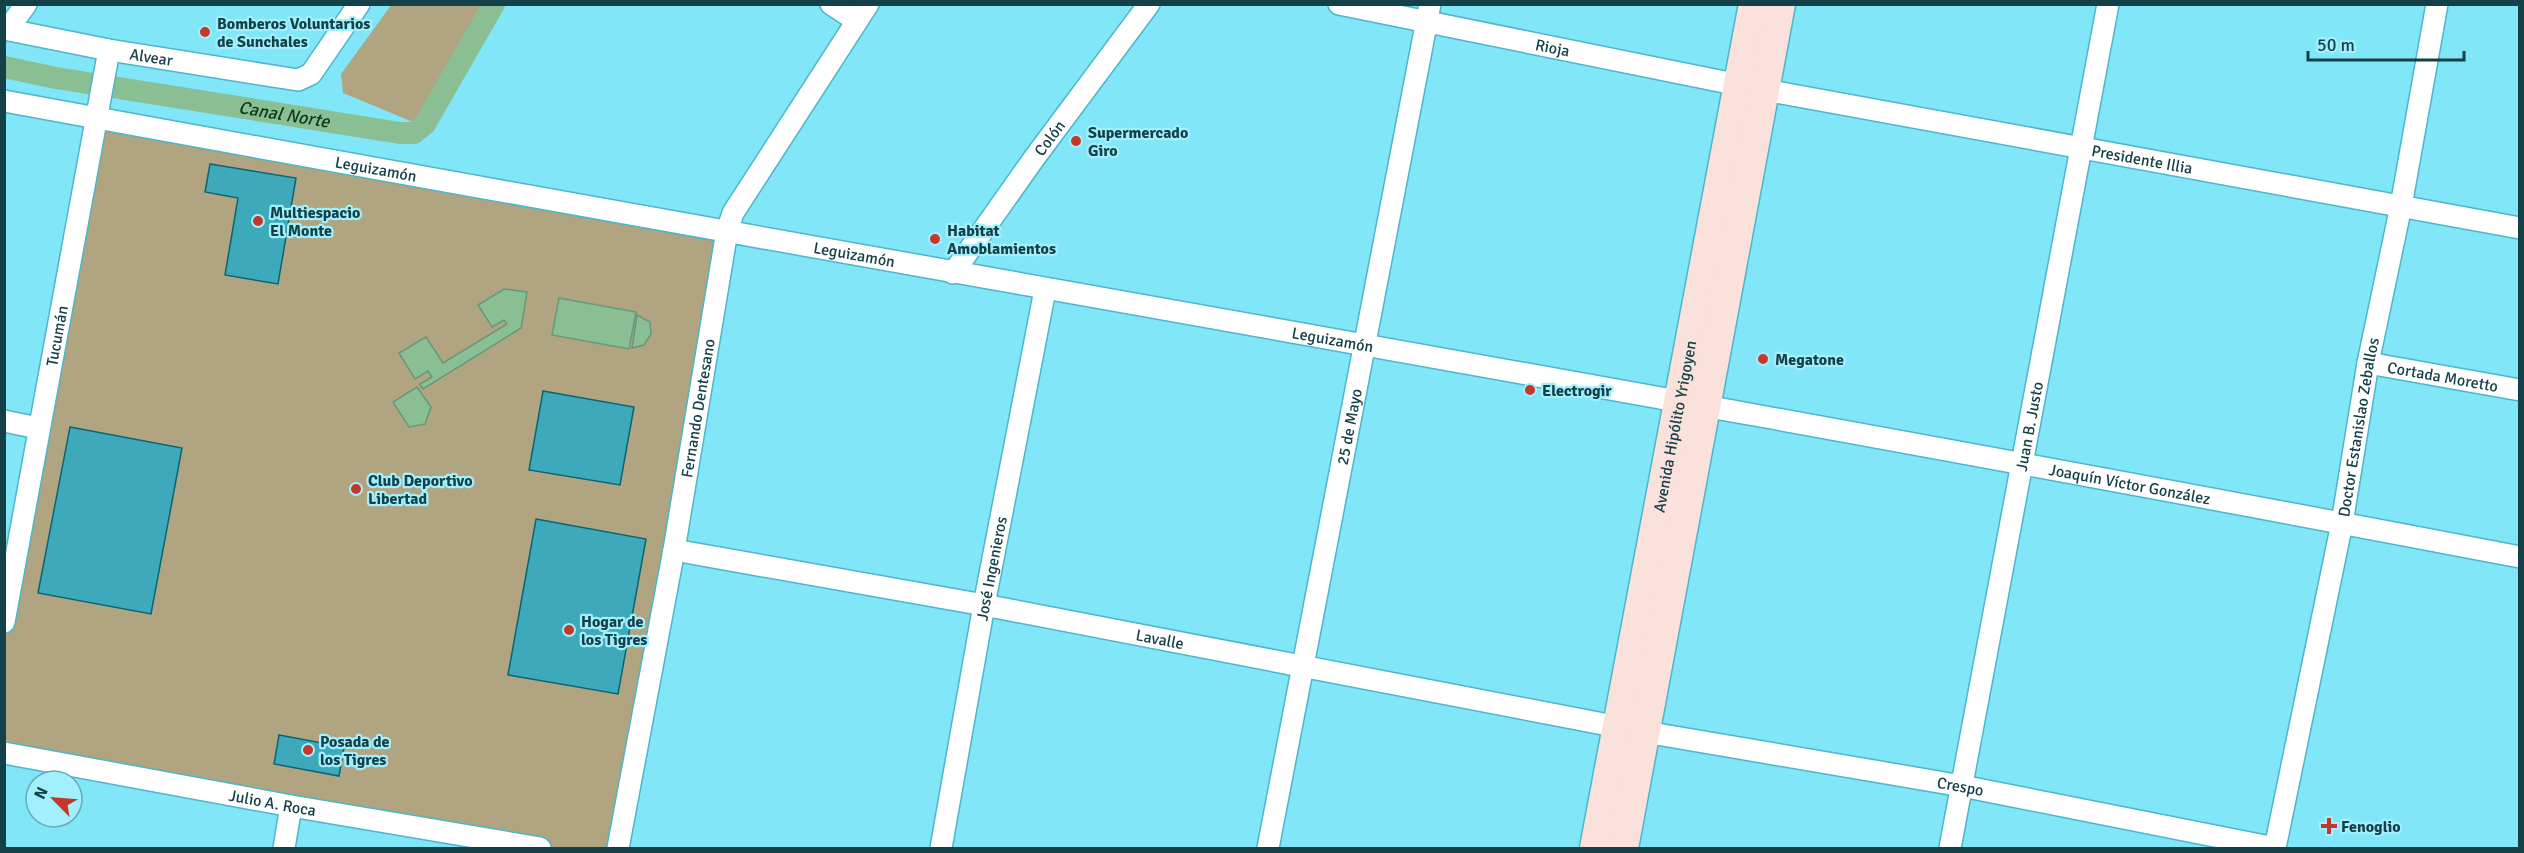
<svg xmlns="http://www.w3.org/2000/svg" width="2524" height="853" font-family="Signika,sans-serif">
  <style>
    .green { fill: #b1a480 }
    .water { fill: #89bf93; stroke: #66997c; stroke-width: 1.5 }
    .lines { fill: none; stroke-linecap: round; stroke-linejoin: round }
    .canal { stroke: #89bf93; stroke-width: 22 }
    .building { fill: #3da9ba; stroke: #086673; stroke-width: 1.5 }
    .street-casing { stroke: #4db6c8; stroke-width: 24 }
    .secondary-casing { stroke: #4db6c8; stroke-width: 33 }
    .street { stroke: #fff; stroke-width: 21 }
    .secondary { stroke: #fae1dc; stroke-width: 30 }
    .poi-dot { fill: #c53829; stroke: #a2f0fe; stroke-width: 2 }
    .labels { text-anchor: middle; stroke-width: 4.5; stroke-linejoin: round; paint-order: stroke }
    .poi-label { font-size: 16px; font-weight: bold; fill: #144148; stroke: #a2f0fe; text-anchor: start }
    .street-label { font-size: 16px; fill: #144148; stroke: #a2f0fe }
    .water-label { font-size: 18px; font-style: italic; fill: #0e381b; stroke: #a2f0fe }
  </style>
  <rect width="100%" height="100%" fill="#80e6f8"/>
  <path class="green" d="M392,4L488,5L418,124L343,93L341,74Z
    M95,118L727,231L618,848H540L5,753V622Z"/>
  <path class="water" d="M504,289L527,292L521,328L423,389L420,384L432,377L428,371L415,379L399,353L426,337L443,363L507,324L504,320L492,327L478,305Z
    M559,298L636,312L629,349L552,335Z
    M637,315L650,322L651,334L644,345L632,348Z
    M417,387L431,407L425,424L409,427L393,402Z"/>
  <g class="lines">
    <path class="canal" id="s1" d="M4,67L56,78L400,133H414L425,124L494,4"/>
  </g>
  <path class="building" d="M210,164L296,178L278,284L225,275L238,198L205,192Z
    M543,391L634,407L620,485L529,470Z
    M70,427L182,448L151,614L38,593Z
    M536,519L646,539L618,694L508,675Z
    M279,735L344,747L339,776L274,764Z"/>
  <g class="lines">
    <defs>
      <g id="street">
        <path d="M831,4L857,21"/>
        <path id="s2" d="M1339,4L1754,88L2520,228"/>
        <path id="s3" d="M4,29L109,50L298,80L311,74L359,4"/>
        <path d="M8,29L26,4"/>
        <path id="s4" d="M4,101C843,255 1683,397 2520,557"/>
        <path id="s5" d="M953,273L1035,157L1149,4"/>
        <path id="s6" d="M2368,363L2520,390"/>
        <path d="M4,421L38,428"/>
        <path id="s7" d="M674,550L984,605L1645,732L1962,786L2275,848"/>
        <path id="s8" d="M4,622L109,50"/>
        <path id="s9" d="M4,753L291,806L540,848"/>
        <path d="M284,848L291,806"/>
        <path id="s10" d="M618,848L674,550L727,231L733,213L868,4"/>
        <path id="s11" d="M941,848L984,605L1045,290"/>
        <path id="s12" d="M1268,848L1430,4"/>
        <path id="s13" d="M1950,848L2108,4"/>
        <path id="s14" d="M2275,848L2342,523L2368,363L2401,206L2437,4"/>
      </g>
      <g id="secondary">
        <path id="s15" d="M1595,848L1754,4"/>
        <path d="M1623,848L1780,4"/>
      </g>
    </defs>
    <use href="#street" class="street-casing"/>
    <use href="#secondary" class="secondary-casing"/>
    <use href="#street" class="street"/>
    <use href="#secondary" class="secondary"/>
  </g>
  <g class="poi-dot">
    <circle cx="205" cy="32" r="6"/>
    <circle cx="1076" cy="141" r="6"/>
    <circle cx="258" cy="221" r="6"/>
    <circle cx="935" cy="239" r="6"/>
    <circle cx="1763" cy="359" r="6"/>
    <circle cx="1530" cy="390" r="6"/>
    <circle cx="356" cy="489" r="6"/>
    <circle cx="569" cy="630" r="6"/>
    <circle cx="308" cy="750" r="6"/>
    <path d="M2326 817h6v6h6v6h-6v6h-6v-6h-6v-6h6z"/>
  </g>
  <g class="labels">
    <g class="poi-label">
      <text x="217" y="29">Bomberos Voluntarios<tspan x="217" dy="18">de Sunchales</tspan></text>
      <text x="1088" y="138">Supermercado<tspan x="1088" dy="18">Giro</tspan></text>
      <text x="270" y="218">Multiespacio<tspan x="270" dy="18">El Monte</tspan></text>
      <text x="947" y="236">Habitat<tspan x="947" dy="18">Amoblamientos</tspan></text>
      <text x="1775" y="365">Megatone</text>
      <text x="1542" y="396">Electrogir</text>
      <text x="368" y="486">Club Deportivo<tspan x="368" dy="18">Libertad</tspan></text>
      <text x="581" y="627">Hogar de<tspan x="581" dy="18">los Tigres</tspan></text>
      <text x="320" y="747">Posada de<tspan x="320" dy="18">los Tigres</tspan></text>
      <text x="2341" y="832">Fenoglio</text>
    </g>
    <g class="street-label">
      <text dy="6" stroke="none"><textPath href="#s2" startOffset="218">Rioja</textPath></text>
      <text dy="6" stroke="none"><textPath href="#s3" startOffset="150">Alvear</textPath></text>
      <text dy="6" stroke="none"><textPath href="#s5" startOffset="166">Colón</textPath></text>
      <text dy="6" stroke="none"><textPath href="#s2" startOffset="818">Presidente Illia</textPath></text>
      <text dy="6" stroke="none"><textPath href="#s4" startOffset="378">Leguizamón</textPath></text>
      <text dy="6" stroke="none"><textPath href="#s4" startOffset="864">Leguizamón</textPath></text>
      <text dy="6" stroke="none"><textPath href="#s8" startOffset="291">Tucumán</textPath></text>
      <text dy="6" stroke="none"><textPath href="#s4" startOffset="1350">Leguizamón</textPath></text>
      <text dy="6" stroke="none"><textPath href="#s6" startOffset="76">Cortada Moretto</textPath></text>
      <text dy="6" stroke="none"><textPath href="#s10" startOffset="447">Fernando Dentesano</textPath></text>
      <text dy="6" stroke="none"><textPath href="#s12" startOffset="429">25 de Mayo</textPath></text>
      <text dy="6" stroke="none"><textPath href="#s15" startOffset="429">Avenida Hipólito Yrigoyen</textPath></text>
      <text dy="6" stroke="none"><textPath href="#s13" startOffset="429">Juan B. Justo</textPath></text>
      <text dy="6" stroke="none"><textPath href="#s14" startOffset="429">Doctor Estanislao Zeballos</textPath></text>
      <text dy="6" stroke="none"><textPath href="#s4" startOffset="2160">Joaquín Víctor González</textPath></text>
      <text dy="6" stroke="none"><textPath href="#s11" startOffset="284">José Ingenieros</textPath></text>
      <text dy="6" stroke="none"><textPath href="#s7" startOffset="494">Lavalle</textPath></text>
      <text dy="6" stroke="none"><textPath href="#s7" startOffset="1308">Crespo</textPath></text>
      <text dy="6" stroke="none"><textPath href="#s9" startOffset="273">Julio A. Roca</textPath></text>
    </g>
    <g class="water-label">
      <text dy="6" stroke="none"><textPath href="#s1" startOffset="284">Canal Norte</textPath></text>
    </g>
  </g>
  <rect width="2524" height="853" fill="none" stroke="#144148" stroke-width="12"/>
  <g transform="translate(54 799) rotate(295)"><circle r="28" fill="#a2f0fe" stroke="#69aab5" stroke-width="1.5"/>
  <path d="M0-4.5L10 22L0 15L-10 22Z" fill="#c53829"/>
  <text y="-9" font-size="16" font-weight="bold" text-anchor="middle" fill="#144148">N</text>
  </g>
  <path d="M2308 51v9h156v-9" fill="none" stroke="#144148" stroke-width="3"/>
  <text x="2317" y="51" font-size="18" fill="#144148" stroke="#a2f0fe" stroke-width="4.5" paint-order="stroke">50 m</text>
</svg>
